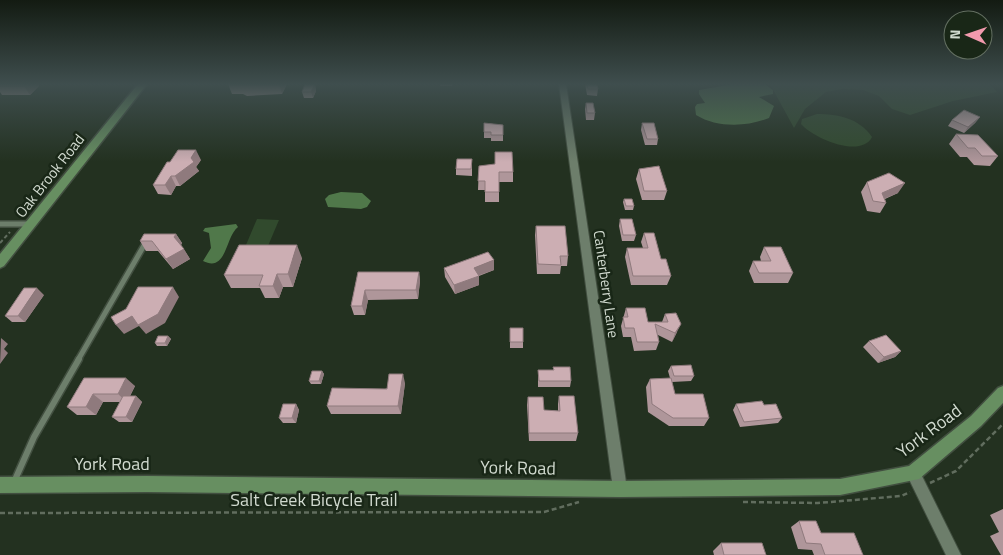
<svg xmlns="http://www.w3.org/2000/svg" width="1003" height="555" font-family="'Titillium Web',sans-serif">
  <style>
    .green { fill: #314a2d }
    .water { fill: #50784a }
    .lines { fill: none; stroke-linecap: round; stroke-linejoin: round }
    .service-far1-casing { stroke: #424f40; stroke-width: 8 }
    .service-casing { stroke: #424f40; stroke-width: 9 }
    .minor-casing { stroke: #424f40; stroke-width: 2 }
    .secondary-casing { stroke: #424f40; stroke-width: 3 }
    .path-far1 { stroke: #616d5e; stroke-width: 2; stroke-dasharray: 4 2.5; stroke-linecap: butt }
    .path { stroke: #616d5e; stroke-width: 2.5; stroke-dasharray: 5 3; stroke-linecap: butt }
    .service-far1 { stroke: #6d7e6b; stroke-width: 5 }
    .service { stroke: #6d7e6b; stroke-width: 6 }
    .minor { fill: #6d7e6b; fill-rule: evenodd }
    .secondary { fill: #678f61; fill-rule: evenodd }
    .wall { fill: #af969a }
    .shaded-wall { fill: #8f7a7d }
    .building { fill: #ccaeb3; stroke: #8f7a7d }
    .labels { text-anchor: middle; stroke-width: 5; stroke-linejoin: round; paint-order: stroke }
    .street-label { font-size: 15px; fill: #d1dacf; stroke: #192717 }
    .near-street-label { font-size: 18px; fill: #d1dacf; stroke: #192717 }
  </style>
  <rect width="100%" height="100%" fill="#233120"/>
  <path class="green" d="M770,84H990L997,92L953,101L910,115L892,109L879,96L863,90L842,89L826,92L805,109L794,128Z
    M817,114C838,114 859,118 872,137C861,159 813,138 801,124L802,119Z
    M257,219L279,220L265,253L243,252Z"/>
  <path class="water" d="M733,84H765L773,90V94L759,97L774,106L769,118C747,127 717,128 696,115L695,107L697,104L705,103L699,94V90Z
    M341,192L362,193L371,201L367,207L361,209L328,207L325,199L329,195Z
    M236,224L238,227C225,237 227,273 203,261L211,248L209,233L203,231L205,228Z"/>
  <g class="lines">
    <defs>
      <path id="service-far1" d="M0,224H29
        M78,360L146,242"/>
      <path id="service" d="M14,482L34,437L79,359"/>
      <path id="minor" d="M559,84H566L627,489L625,494L620,496L615,494L613,489Z
        M913,467L918,468L961,555H946L906,473L908,468Z"/>
      <path id="secondary" d="M138,84H147L4,266L0,268V254Z
        M1003,386V403L981,426L919,479L840,495L620,497L147,492L0,493V477L147,476L620,481L840,479L909,466L971,416L998,388Z"/>
    </defs>
    <use href="#service-far1" class="service-far1-casing"/>
    <use href="#service" class="service-casing"/>
    <use href="#minor" class="minor-casing"/>
    <use href="#secondary" class="secondary-casing"/>
    <path class="path-far1" d="M22,217L31,207
      M0,243L10,232"/>
    <path class="path" d="M930,483L956,471L1003,424
      M743,502L818,503L901,496L910,492
      M0,513L544,512L579,502"/>
    <use href="#service-far1" class="service-far1"/>
    <use href="#service" class="service"/>
    <use href="#minor" class="minor"/>
    <use href="#secondary" class="secondary"/>
  </g>
  <path class="wall" d="M0,84H39V86L30,95H2L0,92Z
    M228,84H287L282,94L247,96L243,94H232Z
    M315,84L316,91L313,98H304L302,92Z
    M440,84H453L452,86H440Z
    M585,84H597L598,89L597,96L587,95Z
    M586,103L595,113L594,120H586L585,109Z
    M980,117L975,123L964,133L948,126L952,120Z
    M484,123L503,125V141H491V138H484Z
    M642,123L658,139L657,145H645L641,130Z
    M956,134L998,156L990,166L974,165L967,157H960L949,144Z
    M472,159V176L456,175V169Z
    M201,160L196,167L199,171L180,186H176L171,195L158,194L153,185Z
    M479,166L513,172V182H499V202H485V190H478Z
    M639,169L667,191L664,200H642L636,179Z
    M867,182L898,193L885,199L886,203L880,213L867,211L861,192Z
    M624,199L634,206L633,210H625L623,202Z
    M620,219L636,235L634,241H622L619,226Z
    M536,226L568,256L567,266H561L560,274H537L535,235Z
    M644,233L661,259L671,276L667,285H631L625,257L627,248H643L641,242Z
    M176,234L182,243L181,245L190,259L173,269L158,251H146L140,241Z
    M764,247L793,273L788,283H754L749,271L753,261H761L760,257Z
    M302,258L293,287H283L279,298H265L260,288H231L224,275Z
    M444,268L494,270L479,276V285L455,294L445,277Z
    M358,272H419L420,281L418,299L368,300L365,315H354L351,306Z
    M44,295L25,322H12L5,316Z
    M626,308L648,322H662L665,314L677,332L672,342L658,335L659,342L656,350L634,351L631,337H623L621,326Z
    M510,328L523,342V348H510Z
    M168,336L171,339L167,346H157L155,343Z
    M869,341L901,351L895,357L878,363L863,347Z
    M671,366L694,376L691,381L672,382L675,394L709,418L704,426H669L648,412L646,387L650,379L670,378L668,371Z
    M553,367L571,381L570,387H538V370H553Z
    M322,371L324,374L321,384H311L309,381Z
    M84,378L135,386L130,396H136L142,402L132,422H119L112,417L120,402H103L96,415H77L67,407Z
    M405,383L401,414H331L327,406Z
    M559,396L578,433L576,441H529L527,405L528,397L544,410L558,411V404Z
    M296,404L299,410L296,423H283L279,418Z
    M736,404L764,405L782,418L778,423L740,427L733,410Z
    M1003,509V555H1001L990,536L999,532L990,515Z
    M799,521L821,533L863,555H814L812,550L798,549L791,527Z
    M721,543L766,555H714L713,551Z"/>
  <path class="shaded-wall" d="M25,84H39V86L30,95L24,86Z
    M279,84H287L282,94Z
    M315,84L316,91L313,98L311,92Z
    M980,117L975,123L964,133L968,127Z
    M196,150L201,160L196,167L199,171L180,186L175,176L191,158Z
    M171,176L176,186L171,195L165,185Z
    M905,183L898,193L876,202L882,193Z
    M176,234L182,243L180,247L174,237Z
    M297,245L302,258L293,287L288,274Z
    M184,249L190,259L173,269L166,259Z
    M494,260V270L474,277V268Z
    M419,272L420,281L418,299L416,290Z
    M277,274L283,287L279,298L273,286Z
    M479,276V285L455,294L454,285Z
    M173,287L179,297L165,323L146,334L139,326L124,334L116,325Z
    M37,288L44,295L25,322L18,316Z
    M365,290L368,300L365,315L362,306Z
    M681,324L672,342L675,333Z
    M168,336L171,339L167,346L165,343Z
    M1,338L8,344L4,349L8,353L0,364Z
    M901,351L895,357L878,363L884,357Z
    M322,371L324,374L321,384L319,381Z
    M403,374L405,383L401,414L398,406Z
    M126,378L135,386L127,402L118,394Z
    M93,394L103,402L96,415L86,407Z
    M136,396L142,402L132,422L126,417Z
    M296,404L299,410L296,423L292,418Z"/>
  <path class="building" d="M0,84H25L24,86H0Z
    M305,84H315L311,92H302Z
    M587,84H597L598,89H588Z
    M586,103H593L595,113H587Z
    M964,110L980,117L968,127L952,120Z
    M484,123L503,125V135H491V132H484Z
    M642,123H654L658,139H647Z
    M956,134L978,135L998,156H982L975,148H968Z
    M178,150H196L191,158L194,162L175,176H171L165,185H153L167,162H170Z
    M495,152H512L513,172H499V192H485V181H478L479,166L495,164Z
    M457,159H472L471,169H456Z
    M659,166L667,191H644L639,169Z
    M889,173L905,183L882,193L886,203L873,201L867,182Z
    M624,199H632L634,206H626Z
    M620,219H632L636,235H623Z
    M536,226H565L568,256H560L561,265L538,264Z
    M644,233H654L661,259H666L671,276H633L627,248H648Z
    M144,234H176L174,237L184,249L166,259L152,241H140Z
    M239,245H297L288,274H277L273,286H259L263,275H224Z
    M764,247H781L793,273H759L753,261H771Z
    M488,252L494,260L474,268L479,276L454,285L444,268Z
    M358,272H419L416,290H365L362,306H351Z
    M138,287H173L158,314L138,325L132,316L116,325L111,317L126,309Z
    M24,288H37L18,316H5Z
    M626,308H645L648,322H668L665,314L676,313L681,324L675,333L655,324L659,342H637L634,328H625L623,317H628Z
    M510,328H523V342H510Z
    M886,335L901,351L884,357L869,341Z
    M158,336H168L165,343H155Z
    M691,365L694,376H674L671,366Z
    M553,367H570L571,381H539L538,370H554Z
    M312,371H322L319,381H309Z
    M389,374H403L398,406H327L332,388L387,389Z
    M84,378H126L118,394H93L86,407H67Z
    M671,378L675,394H703L709,418H673L652,404L650,379Z
    M123,396H136L126,417H112Z
    M559,396H574L578,433H529L528,397H543L544,410L560,411Z
    M762,401L764,405L776,404L782,418L744,422L736,404Z
    M283,404H296L292,418H279Z
    M799,521H816L821,533H854L863,555H825L821,544L806,543Z
    M721,543H762L766,555H724Z"/>
  <linearGradient id="sky" x2="0" y2="1"><stop stop-color="#131b12"/><stop offset="0.52" stop-color="#3f4e4e"/><stop offset="1" stop-color="#3f4e4e" stop-opacity="0"/></linearGradient>
  <rect width="1003" height="162" fill="url(#sky)"/>
  <g class="labels">
    <g class="street-label">
      <text transform="translate(50 176) rotate(-52)" y="5">Oak Brook Road</text>
      <text transform="translate(606 284) rotate(82)" y="5">Canterberry Lane</text>
    </g>
    <g class="near-street-label">
      <text transform="translate(929 431) rotate(-37)" y="6">York Road</text>
      <text x="112" y="470">York Road</text>
      <text transform="translate(518 468) rotate(1)" y="6">York Road</text>
      <text x="314" y="506">Salt Creek Bicycle Trail</text>
    </g>
  </g>
  <g transform="translate(968 35) rotate(272)"><circle r="24" fill="#192717" stroke="#636f61"/>
  <path d="M0-4L9 19L0 12L-9 19Z" fill="#f29aad"/>
  <text y="-8" font-size="14" font-weight="bold" text-anchor="middle" fill="#d1dacf">N</text>
  </g>
</svg>
